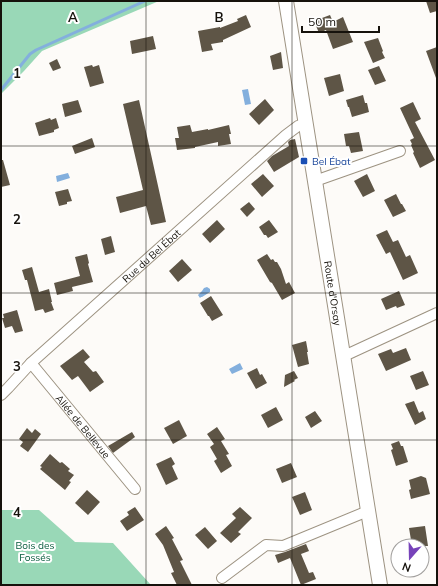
<svg xmlns="http://www.w3.org/2000/svg" width="438" height="586" font-family="Mulish,sans-serif">
  <style>
    .green { fill: #99d8b7 }
    .water { fill: #83afdd }
    .lines { fill: none; stroke-linecap: round; stroke-linejoin: round }
    .stream { stroke: #83afdd; stroke-width: 3 }
    .building { fill: #5e5546 }
    .street-casing { stroke: #9d9382; stroke-width: 12 }
    .secondary-casing { stroke: #9d9382; stroke-width: 16 }
    .street { stroke: #fff; stroke-width: 10 }
    .secondary { stroke: #fff; stroke-width: 14 }
    .grid { fill: none; stroke: #16120c; stroke-width: 1; stroke-opacity: 0.55 }
    .transit-dot { fill: #1a4fb4; stroke: #fff; stroke-width: 1.5 }
    .labels { text-anchor: middle; stroke-width: 4; stroke-linejoin: round; paint-order: stroke }
    .transit-label { font-size: 10px; fill: #164399; stroke: #fff; text-anchor: start }
    .street-label { font-size: 10px; fill: #16120c; stroke: #fff }
    .park-label { font-size: 10px; fill: #005738; stroke: #fff }
    .grid-label { font-size: 13px; text-anchor: middle; font-weight: bold; fill: #16120c; stroke: #fff; stroke-width: 4; stroke-linejoin: round; paint-order: stroke }
  </style>
  <rect width="100%" height="100%" fill="#fdfbf8"/>
  <path class="green" d="M1,1H159L42,51L24,71L1,94Z
    M1,510H39L75,542L113,543L151,585H1Z"/>
  <path class="water" d="M248,89L251,104L245,105L242,90Z
    M68,173L70,178L57,182L56,176Z
    M207,287L210,289V292L202,297H201L200,298L198,295L202,291L204,288Z
    M240,363L243,369L232,374L229,369Z"/>
  <g class="lines">
    <path class="stream" d="M1,90L30,54L36,50L145,1"/>
  </g>
  <path class="building" d="M426,1H437V11L430,13Z
    M246,15L251,27L223,40V42L211,44L213,50L202,52L198,31L220,27V28L238,21L237,19Z
    M330,15L333,22L343,17L353,42L333,49L326,30L319,33L314,21Z
    M153,36L156,49L132,54L130,41Z
    M378,38L383,51L382,52L385,58L373,63L364,42Z
    M437,47V78H436L426,51Z
    M281,52L283,68L273,70L270,56Z
    M57,59L61,68L53,71L49,63Z
    M92,65L93,67L99,65L104,83L90,87L84,67Z
    M379,66L386,81L375,85L368,70Z
    M340,74L344,91L329,96L324,78Z
    M363,95L365,103H367L369,112L352,117L349,107H348L346,100Z
    M265,99L274,110L259,125L249,114Z
    M78,100L82,112L65,117L62,104Z
    M139,100L166,222L151,225L146,206L120,213L116,197L143,190L123,104Z
    M413,102L421,119L415,122L435,160L420,168L413,153L414,152L411,145L412,144L410,140L414,138L400,108Z
    M50,118L51,120L56,118L59,128L54,130V132L39,136L35,123Z
    M190,125L192,132L208,129V130L229,125L231,134H229L231,144L218,146V142L195,147V148L177,150L175,138H179L177,127Z
    M359,132L363,151L351,153L349,146H346L344,134Z
    M92,138L95,147L75,154L72,146Z
    M295,139L299,157L274,172L267,161L272,156L289,146L288,142L290,140Z
    M1,160H3L10,185L1,187Z
    M263,174L274,186L262,197L251,184Z
    M367,174L375,191L363,197L354,181Z
    M68,189L72,201L67,202V204L59,206L55,192Z
    M396,194L401,204H402L406,211L393,217L384,200Z
    M249,202L255,209L247,217L240,209Z
    M217,220L225,229L210,243L202,234Z
    M269,220L278,232L268,238L266,235H264L259,227Z
    M387,230L393,242L398,240L406,257L410,255L418,273L403,280L390,252L386,254L376,235Z
    M111,236L115,252L105,255L101,239Z
    M87,254L89,263L88,264L93,282L72,287L73,291L57,295L54,283L80,276L75,257Z
    M267,254L271,260L273,259L275,262H277L281,269L286,284L289,282L295,293L282,300L272,283L270,282L267,277L257,260Z
    M182,259L192,270L178,282L169,271Z
    M32,267L39,292L49,289L52,302H51L54,310L45,313L43,309L35,311L27,280H25L22,270Z
    M399,291L405,305L397,308L396,306L386,310L381,299Z
    M211,296L223,315L212,321L209,316H208L200,303Z
    M17,310L23,331L15,333L12,326L5,328L2,318H4L3,314Z
    M306,341L308,352H307L309,364L298,367L292,345Z
    M406,348L411,360L386,371L378,354L391,349L393,353Z
    M83,349L90,357L84,362L93,372L96,371L104,382L90,392L78,376L72,380L60,366Z
    M257,368L260,375L262,374L267,383L256,389L247,373Z
    M294,371L298,378L294,380L295,381L284,387L285,375Z
    M423,371L429,385L416,390L410,376Z
    M414,401L419,413L423,411L426,419L415,425L405,404Z
    M276,407L283,420L268,428L261,415Z
    M315,411L322,421L311,428L305,417Z
    M179,420L187,436L173,444L164,428Z
    M217,427L225,439L221,441L229,454L226,455L232,466L221,473L214,461L217,459L210,447L214,444L207,434Z
    M27,428L32,433L35,429L41,434L28,452L20,446L23,442L19,439Z
    M132,432L135,437L113,453L108,446Z
    M399,441L401,446H403L408,462L396,466L391,450L393,449L391,444Z
    M50,454L60,463L62,462L70,469L68,471L74,475L69,481L71,482L65,490L40,469L42,467L40,466Z
    M171,457L175,464L172,466L178,479L166,485L156,464Z
    M291,463L297,477L282,483L276,469Z
    M421,476L426,478L430,494L411,499L409,490L411,489L409,480Z
    M87,490L100,502L88,515L75,503Z
    M305,492L312,510L300,515L292,497Z
    M135,507L144,520L127,531L120,521L129,515L127,512Z
    M240,507L252,518L238,532L241,534L231,543L220,533L236,518L232,514Z
    M166,526L174,538L172,539L183,560L180,561L192,585H177L171,573L174,572L163,545L155,534Z
    M425,526L428,546H412L409,528Z
    M205,527L217,541L208,549L195,535Z
    M306,544L309,551L301,554L309,573L313,572L316,579L301,585L290,558L278,563L275,555L285,552Z"/>
  <g class="lines">
    <defs>
      <g id="street">
        <path d="M315,181L400,151"/>
        <path d="M344,356L437,313"/>
        <path id="s1" d="M31,363L135,489"/>
        <path id="s2" d="M1,395L8,388L31,363L286,135L298,126L306,123"/>
        <path d="M222,578L266,545L283,546L368,511"/>
      </g>
      <g id="secondary">
        <path id="s3" d="M286,1L380,585"/>
      </g>
    </defs>
    <use href="#street" class="street-casing"/>
    <use href="#secondary" class="secondary-casing"/>
    <use href="#street" class="street"/>
    <use href="#secondary" class="secondary"/>
  </g>
  <path class="grid" d="M146,1V585M292,1V585M1,146H437M1,293H437M1,440H437"/>
  <rect class="transit-dot" x="300" y="157" width="8" height="8" rx="2"/>
  <g class="labels">
    <g class="transit-label">
      <text x="312" y="165">Bel Ébat</text>
    </g>
    <g class="street-label">
      <text dy="4" stroke="none"><textPath href="#s2" startOffset="205">Rue du Bel Ébat</textPath></text>
      <text dy="4" stroke="none"><textPath href="#s3" startOffset="296">Route d'Orsay</textPath></text>
      <text dy="4" stroke="none"><textPath href="#s1" startOffset="82">Allée de Bellevue</textPath></text>
    </g>
    <g class="park-label">
      <text x="35" y="549">Bois des<tspan x="35" dy="12">Fossés</tspan></text>
    </g>
  </g>
  <g class="grid-label">
    <text x="73" y="22">A</text>
    <text x="219" y="22">B</text>
    <text x="17" y="78">1</text>
    <text x="17" y="224">2</text>
    <text x="17" y="371">3</text>
    <text x="17" y="517">4</text>
  </g>
  <rect width="438" height="586" fill="none" stroke="#16120c" stroke-width="4"/>
  <g transform="translate(410 558) rotate(200)"><circle r="19" fill="#ffffff" stroke="#a2a09e"/>
  <path d="M0-3L7 15L0 10L-7 15Z" fill="#7743ba"/>
  <text y="-6" font-size="11" font-weight="bold" text-anchor="middle" fill="#16120c">N</text>
  </g>
  <path d="M302 26v6h77v-6" fill="none" stroke="#16120c" stroke-width="2"/>
  <text x="308" y="26" font-size="12" fill="#16120c" stroke="#ffffff" stroke-width="3" paint-order="stroke">50 m</text>
</svg>
